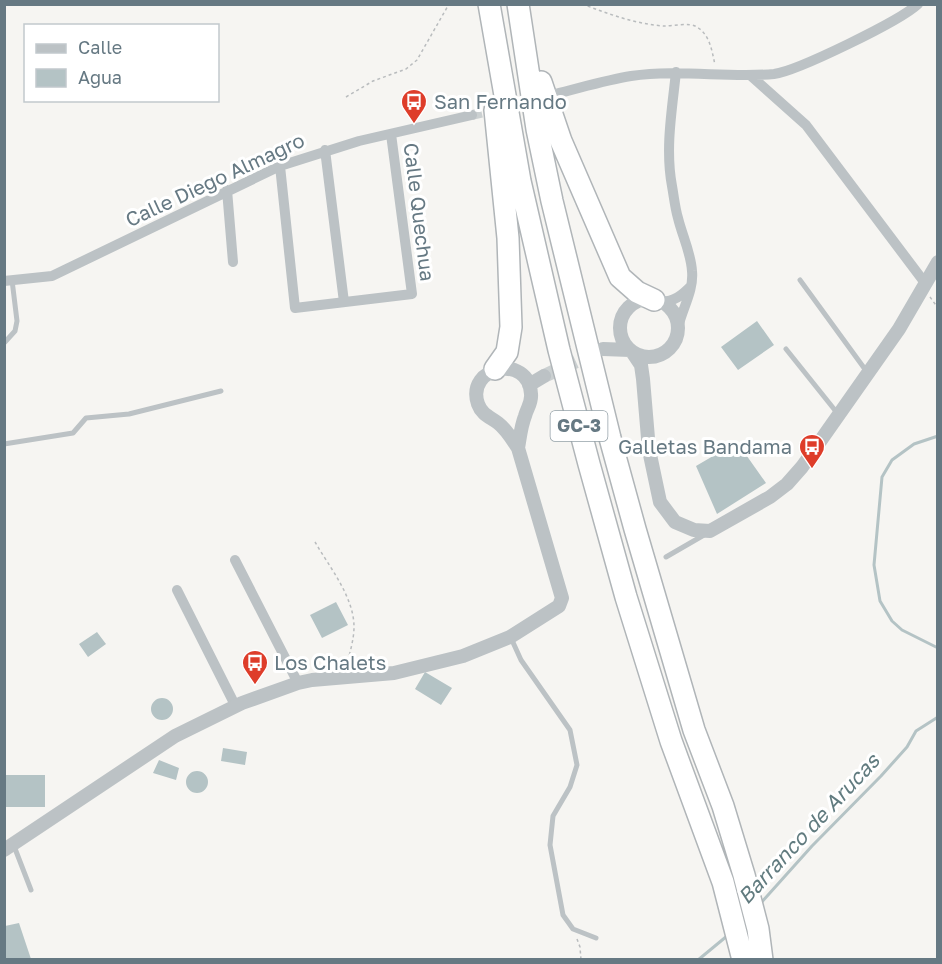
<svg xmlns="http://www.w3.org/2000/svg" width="942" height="964" font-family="'Golos Text',sans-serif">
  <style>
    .water { fill: #b4c3c5 }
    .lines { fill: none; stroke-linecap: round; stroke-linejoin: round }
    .stream { stroke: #b4c3c5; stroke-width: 3 }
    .minor-tunnel { stroke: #cbd0d1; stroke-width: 10; stroke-dasharray: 10 5; stroke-linecap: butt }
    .tertiary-tunnel { stroke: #cbd0d1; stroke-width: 14; stroke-dasharray: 14 7; stroke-linecap: butt }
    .motorway-casing { stroke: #b0b5b8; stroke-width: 24 }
    .path { stroke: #b9bcbe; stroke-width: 1.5; stroke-dasharray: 3 3; stroke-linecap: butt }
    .service { stroke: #bcc2c5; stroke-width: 5 }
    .minor { stroke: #bcc2c5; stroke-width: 10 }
    .tertiary { stroke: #bcc2c5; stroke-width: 14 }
    .motorway { stroke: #fff; stroke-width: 21 }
    .labels { text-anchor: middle; stroke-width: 6; stroke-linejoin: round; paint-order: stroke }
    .shield { fill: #fff; stroke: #94a1a8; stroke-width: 1.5 }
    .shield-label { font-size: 18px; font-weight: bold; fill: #667983 }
    .poi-label { font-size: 20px; fill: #667983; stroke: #fff; text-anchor: start }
    .street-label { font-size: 20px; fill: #667983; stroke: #fff }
    .water-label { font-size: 21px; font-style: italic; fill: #617b7f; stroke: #fff }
  </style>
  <rect width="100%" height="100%" fill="#f6f5f2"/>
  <path class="water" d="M757,321L774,345L738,370L721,347Z
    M737,442L766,483L717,514L696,466Z
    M336,602L348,625L322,638L310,615Z
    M97,632L106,644L88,657L79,644Z
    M425,672L452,688L441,705L415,689Z
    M151 709a11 11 0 1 1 22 0a11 11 0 1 1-22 0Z
    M223,748L247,752L245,765L221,761Z
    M159,760L179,768L176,780L153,773Z
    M186 782a11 11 0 1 1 22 0a11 11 0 1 1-22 0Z
    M6,775H45V807H6Z
    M19,923L31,959H5V926Z"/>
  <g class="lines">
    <path class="stream" d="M938,436L914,444L892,460L882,477L874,565L880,601L892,621L902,630L938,648
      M760,904L812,846L881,776L907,747L916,731L938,717
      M698,960L727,936"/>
    <path class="minor-tunnel" d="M472,115L534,100"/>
    <path class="tertiary-tunnel" d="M544,376L596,352"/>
    <defs>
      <path id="motorway" d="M489,4L520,181L559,350L589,464L626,597L671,741L723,882L743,960
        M518,4L537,129L552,201L610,438L635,529L694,730L723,806L744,875L758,929L762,960
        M541,82L561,141L620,277L637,292L654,300
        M495,110L508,238L511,327L507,352L495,369"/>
    </defs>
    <use href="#motorway" class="motorway-casing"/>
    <path class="path" d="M582,4C609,14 635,24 664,26C674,26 689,22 697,27C710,35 712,51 715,65
      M346,97L373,81L406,69L417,60L449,4
      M930,297L938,308
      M315,542C330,568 354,597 354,627C354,639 350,652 347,664
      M577,939L580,947L581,960"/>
    <path class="service" d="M800,280L867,372
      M5,342L15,331L17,321L12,280
      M786,349L838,414
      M4,444L73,433L86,418L129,414L221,391
      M666,557L704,535
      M511,638L521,660L570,730L577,765L570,787L553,816L550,845L563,915L573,929L596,938
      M14,846L31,890"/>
    <path class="minor" d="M676,72C672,110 665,149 672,186C674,197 675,208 678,218C682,235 691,253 692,271C694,291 682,309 678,328
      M750,75L806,125L925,283
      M555,94C580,88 606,80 631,76C679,69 726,78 774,74C797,71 900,21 918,4
      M325,150L344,302
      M280,166L295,308L412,294L391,134
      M227,190L233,262
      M4,281L52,276L280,166L359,141L472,115
      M661,302C675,301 681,296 691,286
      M235,560L298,683
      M177,590L236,707"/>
    <path class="tertiary" d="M620 328a29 29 0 1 1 58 0a29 29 0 1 1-58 0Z
      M603,349L630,350
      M633,353L641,365L643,379L649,450L660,502L675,522L694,530L710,531L770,497L787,484L802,467L899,329L938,262
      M529,385L544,376
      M4,850L175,736L242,703L298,683L312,680L394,673L463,656L510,637L559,606L562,598L518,448C512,439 506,429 498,423C490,417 482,415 478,404C465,366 529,353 531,394C532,403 527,408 525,416C521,426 520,437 518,448"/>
    <use href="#motorway" class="motorway"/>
  </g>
  <defs>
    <symbol id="bus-pin" viewBox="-11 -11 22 30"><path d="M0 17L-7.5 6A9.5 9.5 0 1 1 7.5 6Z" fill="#de3d2a" stroke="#fff"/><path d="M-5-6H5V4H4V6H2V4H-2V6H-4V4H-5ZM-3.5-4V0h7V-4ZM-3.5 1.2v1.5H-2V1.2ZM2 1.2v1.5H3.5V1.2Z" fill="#fff"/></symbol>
  </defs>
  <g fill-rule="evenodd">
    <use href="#bus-pin" x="399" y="87" width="30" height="40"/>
    <use href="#bus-pin" x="797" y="432" width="30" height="40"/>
    <use href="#bus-pin" x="240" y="648" width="30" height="40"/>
  </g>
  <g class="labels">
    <rect class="shield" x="550.5" y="411" width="57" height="30" rx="4.5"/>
    <g class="shield-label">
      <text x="579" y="432">GC-3</text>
    </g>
    <g class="poi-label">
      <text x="434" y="109">San Fernando</text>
      <text x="792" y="454" text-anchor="end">Galletas Bandama</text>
      <text x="274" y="670">Los Chalets</text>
    </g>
    <g class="street-label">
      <text transform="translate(215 180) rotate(-25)" y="7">Calle Diego Almagro</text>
      <text transform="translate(419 212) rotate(83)" y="7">Calle Quechua</text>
    </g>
    <g class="water-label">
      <text transform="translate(809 829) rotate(-47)" y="7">Barranco de Arucas</text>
    </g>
  </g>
  <rect width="942" height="964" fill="none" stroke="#667983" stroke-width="12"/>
  <rect x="24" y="24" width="195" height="78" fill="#ffffff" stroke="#c2c9cd" stroke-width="1.5"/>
  <rect x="36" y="44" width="30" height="9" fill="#bcc2c5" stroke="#c2c9cd" stroke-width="1.5"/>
  <text x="78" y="54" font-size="18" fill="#667983">Calle</text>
  <rect x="36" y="69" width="30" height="18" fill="#b4c3c5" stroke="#c2c9cd" stroke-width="1.5"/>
  <text x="78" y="84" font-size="18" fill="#667983">Agua</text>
</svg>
